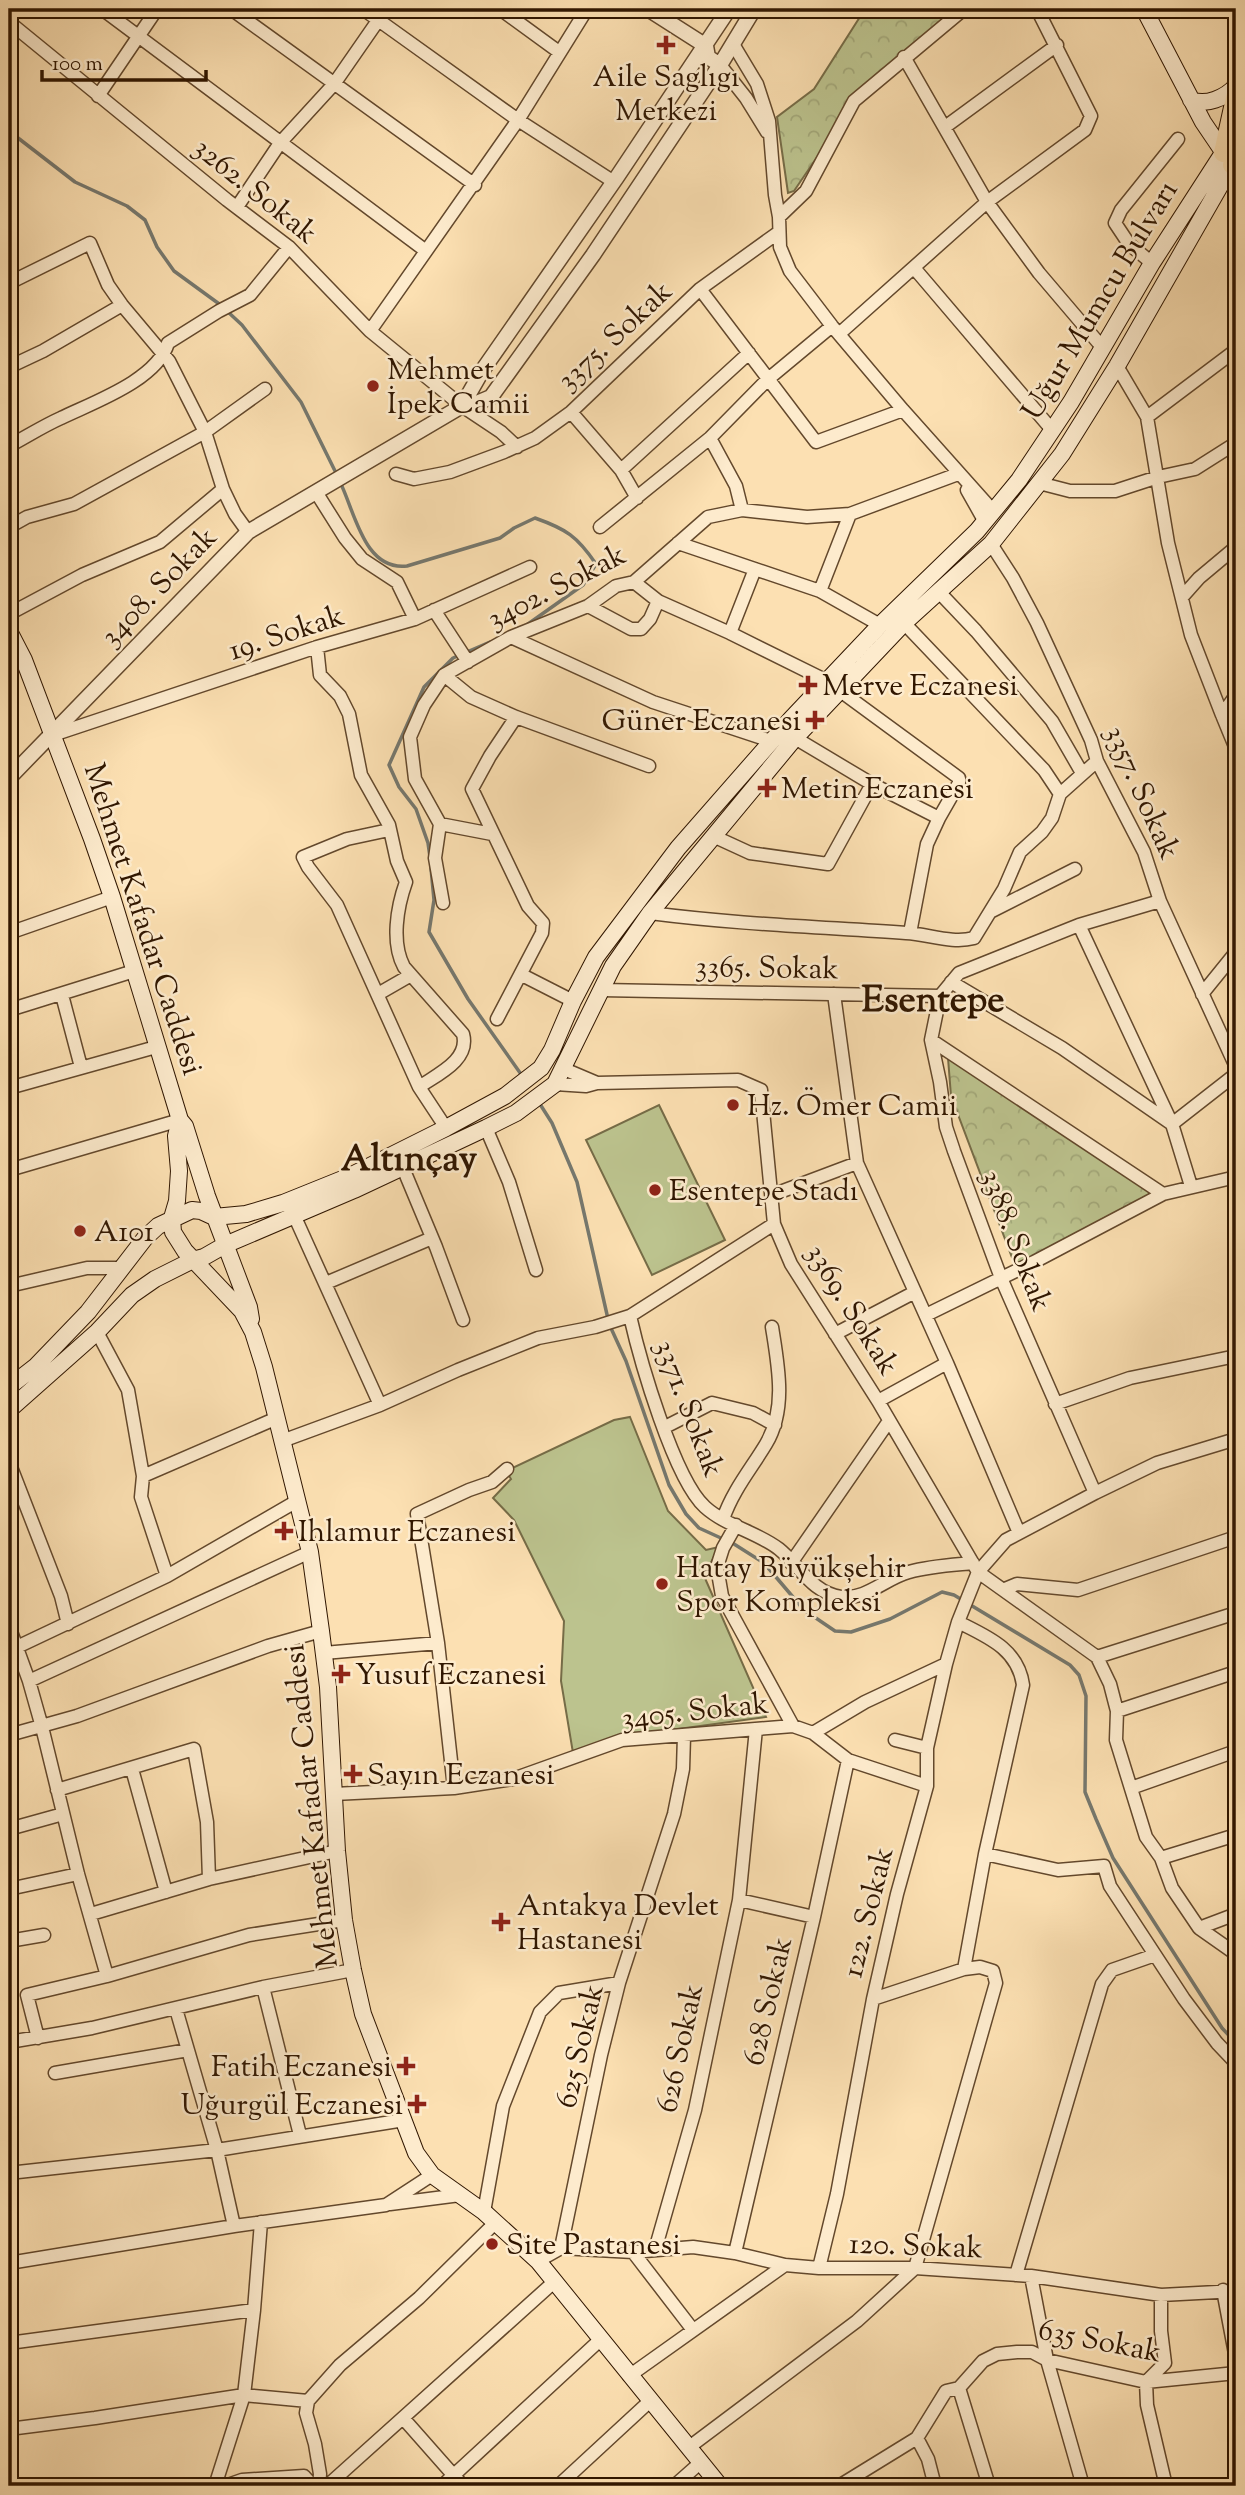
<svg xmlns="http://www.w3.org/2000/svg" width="1245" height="2495" font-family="'Sorts Mill Goudy',serif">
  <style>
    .grass { fill: #bcc38e; stroke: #766c47; stroke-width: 2 }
    .park { fill: url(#park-crowns); stroke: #766c47; stroke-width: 2 }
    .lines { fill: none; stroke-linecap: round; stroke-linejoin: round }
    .stream { stroke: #76786e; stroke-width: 3.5 }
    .minor-casing { stroke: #63482c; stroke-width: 15 }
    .tertiary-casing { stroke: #63482c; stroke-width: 17 }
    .secondary-casing { stroke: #301600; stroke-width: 18 }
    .primary-casing { stroke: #301600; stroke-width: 20 }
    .minor { stroke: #fdebcd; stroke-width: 12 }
    .tertiary { stroke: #fdebcd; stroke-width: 14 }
    .secondary { stroke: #fdebcd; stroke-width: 16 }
    .primary { stroke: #fce0b2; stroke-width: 18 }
    .poi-dot { fill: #8f2418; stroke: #fdebcd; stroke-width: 2.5 }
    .labels { text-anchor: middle; stroke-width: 5; stroke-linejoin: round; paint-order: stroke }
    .poi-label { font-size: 30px; fill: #301600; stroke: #fdebcd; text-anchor: start }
    .street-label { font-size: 30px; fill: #301600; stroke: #fdebcd }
    .district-label { font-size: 37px; font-weight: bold; fill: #301600; stroke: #fdebcd }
  </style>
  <defs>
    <pattern id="park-crowns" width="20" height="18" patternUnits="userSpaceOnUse" patternTransform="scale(1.75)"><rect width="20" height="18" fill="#bcc38e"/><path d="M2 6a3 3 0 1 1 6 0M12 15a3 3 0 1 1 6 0" fill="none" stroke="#a2a779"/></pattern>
  </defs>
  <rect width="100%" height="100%" fill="#fce0b2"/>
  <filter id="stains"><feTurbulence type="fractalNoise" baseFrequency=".00286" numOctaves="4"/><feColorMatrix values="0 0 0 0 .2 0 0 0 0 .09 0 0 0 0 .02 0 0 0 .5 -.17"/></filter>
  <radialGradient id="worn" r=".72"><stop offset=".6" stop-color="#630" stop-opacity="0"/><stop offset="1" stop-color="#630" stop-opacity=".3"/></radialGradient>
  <path class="grass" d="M659,1105L725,1240L652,1275L586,1140Z
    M630,1417L668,1511L706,1550L719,1547L704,1576L766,1717L620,1737L573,1753L561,1681L564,1621L514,1520L493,1498L511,1479L506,1471L614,1420Z"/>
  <path class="park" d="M865,9H959L852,106L794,191L788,193L777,117L814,89Z
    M948,1058L1153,1193L1016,1268L951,1096Z"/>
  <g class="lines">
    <path class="stream" d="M9,131L75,182L127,206L145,220L157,247L174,271L222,306
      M227,311L242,325L301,402L337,475
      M340,482C355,512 364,571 407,566L500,538L514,528L535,518C566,529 577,536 596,564L583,585L528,624
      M430,857L428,843L416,809L399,787L389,765L424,687L453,658L490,642
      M431,868L434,900L429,932L468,999L523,1077
      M538,1101L552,1123L577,1182L608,1319
      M610,1326L626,1361L669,1485L686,1514L699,1528L734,1544L764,1563L804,1610L835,1631L851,1632L890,1619L942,1592L954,1595L1070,1665L1079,1675L1086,1696L1085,1792L1096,1819L1113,1858L1222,2028L1236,2043"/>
    <defs>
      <path id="minor" d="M102,9L426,251
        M231,9L475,185
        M363,9L518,120L614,182
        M500,9L559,52
        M9,22L227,200L289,247L370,331L462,406L501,432L517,447
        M733,44L757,84L769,121L775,195L779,217L780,247L790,271L832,326L903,410L994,512
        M904,57L987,202L1039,273L1102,347
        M720,65L746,98L767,132
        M98,96L157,9
        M945,127L1057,45
        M237,207L280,143L334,84L386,9
        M779,217L806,191L854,101L964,9
        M1152,263L1129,244L1115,223L1121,210L1178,139
        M915,269L1053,431
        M9,283L90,243L108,285L122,305L169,361L205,432L223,489L235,514L248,532
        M700,289L816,442L903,410
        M370,331L518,120L587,9
        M839,334L987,202L1085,130L1091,116L1037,9
        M1117,366L1147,417L1168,543L1191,635L1222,715L1236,695
        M9,367L43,351L122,305
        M571,412L621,470L637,498
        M1147,417L1236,350
        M710,438L736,486L742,510
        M9,446C26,437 43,426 61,418C94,402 157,380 168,343L219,311L250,295L289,247
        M621,470L749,353
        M396,474L414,479L450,472L504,452L535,438L571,412L700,289L779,232
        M1039,483L1070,491H1115L1158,477L1195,469L1236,443
        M967,490L985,522
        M316,492L345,538L362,559L397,582L415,619
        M9,527L27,517L74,504L205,432L265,389
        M600,527L710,438L767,380L832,326
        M678,543L820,591L880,625
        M991,544L1013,578L1037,623L1091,740L1097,761L1144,852L1160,901L1236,1067
        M634,582L658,601L730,633L829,682
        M820,591L850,514
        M938,591L976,631L1052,721L1082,773
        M1183,596L1199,578L1236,547
        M588,606L631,629H641L650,619L658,601
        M434,610L468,662
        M9,614L82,575L160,542L223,489
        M904,623L1044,770L1060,794
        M730,633L755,569
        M511,637L653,702L771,741
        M317,647L320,675L340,696L349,714L361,775L389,825L397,861L406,882C397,907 391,943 404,967L463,1034C470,1060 438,1074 419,1087L446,1128
        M444,675L471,697L516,717L649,766
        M839,690L959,778V783L939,818L927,844L910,933
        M1222,715L1236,749
        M53,735L317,647L415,619L530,567
        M795,738L872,784L939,818
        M440,824L492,834
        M389,830L347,839L303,857L308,867L337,905L419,1087
        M713,836L750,853L828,864L872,784
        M443,903L435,858L440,824L415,779L410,737L424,705L444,675L511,637L588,606L616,586L634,582L708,517L742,510L807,517L850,514L958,474
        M992,911L1075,869
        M650,913C735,924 820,927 906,933C928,934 952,944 974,938L1004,889L1020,852L1042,832L1052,818L1060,794L1097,761
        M1079,925L1172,1124L1191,1186
        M9,933L112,897
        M522,975L573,1001
        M951,982L1062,1048L1172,1124L1236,1074
        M601,990L940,996
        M378,994L411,975
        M834,994L857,1163L947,1363L1019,1533
        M1202,994L1236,952
        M62,995L81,1067
        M9,1010L134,971
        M497,1019L542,933L543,923L528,906L472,789L490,756L516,717
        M931,1040L1163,1194
        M564,1069L597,1083
        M555,1084L586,1086L597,1083L738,1080L761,1090L774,1224L791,1264L878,1401L978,1572L1097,1657L1110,1684L1117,1711L1116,1740L1146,1837L1161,1858L1172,1888L1199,1928L1236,1954
        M9,1088L156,1047
        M486,1128L509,1182L536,1270
        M403,1168L436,1247L463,1320
        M9,1170L180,1120
        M772,1195L857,1163
        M294,1215L380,1405
        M326,1283L432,1238
        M9,1286L87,1268H122
        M926,1315L1034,1262L1163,1194L1236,1177
        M630,1316C640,1360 674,1479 705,1507C726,1526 757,1532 779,1549C799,1565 812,1593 841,1597C866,1600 886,1578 909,1572C930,1566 952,1565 973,1563
        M97,1332L128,1390L143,1476L141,1497L167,1576
        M835,1334L915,1292
        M878,1401L947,1363
        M1055,1404L1130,1378L1236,1356
        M665,1427L712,1403L753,1413L775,1425
        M282,1441L380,1405L458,1370L538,1338L595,1327L630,1316L774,1224
        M9,1462L61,1596L68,1624
        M143,1476L277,1418
        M1095,1493L1001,1278L954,1151L946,1127L940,1082L931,1040L940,996L959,973L1079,925L1160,901
        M723,1519C733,1490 751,1469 766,1444C787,1409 778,1365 772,1327
        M736,1525L723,1548L717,1567L722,1596L793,1726
        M791,1563L889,1421
        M1005,1589L1017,1584L1078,1590L1236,1537
        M958,1622C988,1637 1018,1649 1023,1685L985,1854L964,1969
        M9,1626L29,1681L42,1727L78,1874L107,1976
        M17,1647L167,1576L297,1501
        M324,1653L438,1643
        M1097,1657L1236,1613
        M29,1681L310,1552
        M1117,1711L1236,1672
        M813,1733L865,1702L946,1664
        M9,1735L77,1716L268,1646L321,1631
        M895,1740L927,1748
        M132,1769L166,1892
        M454,1788L438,1643L417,1514L469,1490L492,1482L507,1469
        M1131,1788L1236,1751
        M57,1790L194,1749L207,1822L209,1879
        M334,1794L454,1788L513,1779L622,1740L793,1726L813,1733L848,1760L927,1786
        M9,1829L63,1814
        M985,1854L1058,1870L1104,1866L1110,1886L1184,1999L1217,2043L1236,2063
        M1161,1858L1236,1835
        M9,1889L78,1874
        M739,1900L814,1917
        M91,1914L209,1879L337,1851
        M1199,1928L1236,1914
        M9,1941L44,1935
        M263,1987L300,2135
        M176,2009L217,2150L234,2226
        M38,2038L27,1995L107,1976L249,1935L344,1920
        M9,2042L92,2028L263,1987L353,1970
        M55,2073L188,2050
        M9,2173L217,2150L404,2120
        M390,2204L460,2195
        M484,2212L503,2106L540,2012L559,1993L619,1983
        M561,2248L601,2055L619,1983L674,1814L683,1769L684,1736
        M655,2250L695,2110L739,1900L756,1729
        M633,2252L693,2330
        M735,2253L814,1917L848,1760
        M538,2261L561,2248L633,2252L693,2247L735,2253L785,2265
        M9,2263L234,2226L386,2205L432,2175
        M819,2268L837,2194L873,1999L897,1894L927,1786V1748L946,1664L958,1622L978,1572L1006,1540L1095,1493L1157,1463L1236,1439
        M1016,2275L1102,1984L1112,1970L1155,1955
        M1031,2276L1047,2360L1083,2486
        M1223,2290L1236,2359
        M1161,2295V2331L1165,2363L1146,2382L1147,2405L1166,2486
        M9,2343L254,2310
        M629,2376L785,2265L819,2268H915L1031,2276L1161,2295L1236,2291
        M959,2388L989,2486
        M403,2418L463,2486
        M9,2429L95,2418L244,2395L308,2401
        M917,2438L928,2459L935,2486
        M688,2448L857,2321L915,2268L996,1983L993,1971L980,1967L964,1969L873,1999
        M215,2486L244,2395L254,2310L261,2222
        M225,2486L242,2480L304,2476L313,2486
        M319,2486L320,2474L315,2444L306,2413L308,2401L340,2365L419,2298L496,2222
        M327,2486L554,2282
        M442,2486L600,2340
        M558,2486L650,2401
        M674,2486L700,2463
        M839,2486L917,2438L946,2391L959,2388L983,2361L997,2354L1017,2352H1032L1047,2360L1146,2382L1236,2373"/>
      <path id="tertiary" d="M648,9L706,46L708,57L720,65
        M462,406L482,371L617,177L729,9
        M9,778L248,532L462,406L472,405L491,397L593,255L720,65L754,9"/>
      <path id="secondary" d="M1144,9L1203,122L1228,159
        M1191,100C1206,106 1225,98 1236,86
        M9,631L24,660L92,839L112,897L180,1120L185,1126L207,1196L249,1307L251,1319
        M180,1120L176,1136L179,1171L177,1201L172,1218L173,1232L185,1251L242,1311L253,1332L264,1367L310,1552L321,1631L328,1687L337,1851L344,1920L353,1970L363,2014L416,2153L432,2175L484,2212L538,2261L720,2486
        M9,1387L36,1366L88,1312L145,1238L158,1226L192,1210L201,1211L214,1217L246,1214L283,1203L350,1176L446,1128L505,1096L541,1068L552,1050L573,1001L596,957L678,848L791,719L880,625L977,531L1019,480L1071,402L1152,263L1223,153
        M9,1410L97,1332L132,1295L155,1279L193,1260L204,1257L225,1245L354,1190L486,1128L516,1113L555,1084L613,966L650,913L795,738L904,623L991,544L1062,454L1117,366L1232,165"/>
      <path id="primary" d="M1223,153L1236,94
        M1232,165L1236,153"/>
    </defs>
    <use href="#minor" class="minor-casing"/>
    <use href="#tertiary" class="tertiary-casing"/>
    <use href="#secondary" class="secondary-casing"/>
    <use href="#primary" class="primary-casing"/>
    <use href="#minor" class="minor"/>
    <use href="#tertiary" class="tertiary"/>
    <use href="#secondary" class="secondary"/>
    <use href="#primary" class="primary"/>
  </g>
  <g class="poi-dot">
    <path d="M662.5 34.5h7v7h7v7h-7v7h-7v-7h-7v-7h7z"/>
    <circle cx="373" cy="386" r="7"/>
    <path d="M804.5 674.5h7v7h7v7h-7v7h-7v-7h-7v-7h7z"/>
    <path d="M811.5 709.5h7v7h7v7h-7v7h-7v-7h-7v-7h7z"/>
    <path d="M763.5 777.5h7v7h7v7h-7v7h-7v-7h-7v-7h7z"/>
    <circle cx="733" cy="1105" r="7"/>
    <circle cx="655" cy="1190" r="7"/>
    <circle cx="80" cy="1231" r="7"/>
    <path d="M280.5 1520.5h7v7h7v7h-7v7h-7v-7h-7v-7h7z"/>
    <circle cx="662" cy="1584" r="7"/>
    <path d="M337.5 1663.5h7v7h7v7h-7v7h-7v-7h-7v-7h7z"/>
    <path d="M349.5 1763.5h7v7h7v7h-7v7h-7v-7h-7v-7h7z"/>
    <path d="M497.5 1911.5h7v7h7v7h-7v7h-7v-7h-7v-7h7z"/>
    <path d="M402.5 2055.5h7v7h7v7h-7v7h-7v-7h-7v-7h7z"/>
    <path d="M413.5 2093.5h7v7h7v7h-7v7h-7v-7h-7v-7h7z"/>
    <circle cx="492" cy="2244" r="7"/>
  </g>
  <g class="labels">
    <g class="poi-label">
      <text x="666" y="86" text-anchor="middle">Aile Saglıgı<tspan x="666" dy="34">Merkezi</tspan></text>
      <text x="387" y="379">Mehmet<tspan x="387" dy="34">İpek Camii</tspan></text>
      <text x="822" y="695">Merve Eczanesi</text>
      <text x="801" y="730" text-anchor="end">Güner Eczanesi</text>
      <text x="781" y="798">Metin Eczanesi</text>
      <text x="747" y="1115">Hz. Ömer Camii</text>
      <text x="669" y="1200">Esentepe Stadı</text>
      <text x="94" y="1241">A101</text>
      <text x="298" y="1541">Ihlamur Eczanesi</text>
      <text x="676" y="1577">Hatay Büyükşehir<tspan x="676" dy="34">Spor Kompleksi</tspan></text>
      <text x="355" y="1684">Yusuf Eczanesi</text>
      <text x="367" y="1784">Sayın Eczanesi</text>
      <text x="517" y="1915">Antakya Devlet<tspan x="517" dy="34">Hastanesi</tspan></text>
      <text x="392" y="2076" text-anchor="end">Fatih Eczanesi</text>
      <text x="403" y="2114" text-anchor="end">Uğurgül Eczanesi</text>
      <text x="506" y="2254">Site Pastanesi</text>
    </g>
    <g class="street-label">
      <text transform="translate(256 190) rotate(39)" y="10">3262. Sokak</text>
      <text transform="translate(1099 300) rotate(-59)" y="10">Uğur Mumcu Bulvarı</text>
      <text transform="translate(614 335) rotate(-43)" y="10">3375. Sokak</text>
      <text transform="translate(158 586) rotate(-46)" y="10">3408. Sokak</text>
      <text transform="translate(556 586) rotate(-27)" y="10">3402. Sokak</text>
      <text transform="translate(286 632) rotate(-18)" y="10">19. Sokak</text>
      <text transform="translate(1143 792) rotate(66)" y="10">3357. Sokak</text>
      <text transform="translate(144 919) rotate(72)" y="10">Mehmet Kafadar Caddesi</text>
      <text transform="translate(767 967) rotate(1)" y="10">3365. Sokak</text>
      <text transform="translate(1017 1240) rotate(69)" y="10">3388. Sokak</text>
      <text transform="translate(853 1309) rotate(58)" y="10">3369. Sokak</text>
      <text transform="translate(690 1408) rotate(69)" y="10">3371. Sokak</text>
      <text transform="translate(695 1710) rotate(-6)" y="10">3405. Sokak</text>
      <text transform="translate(310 1806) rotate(-96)" y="10">Mehmet Kafadar Caddesi</text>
      <text transform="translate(867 1912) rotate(-76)" y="10">122. Sokak</text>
      <text transform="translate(767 2001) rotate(-77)" y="10">628 Sokak</text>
      <text transform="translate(579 2046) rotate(-77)" y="10">625 Sokak</text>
      <text transform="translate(679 2048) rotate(-78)" y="10">626 Sokak</text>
      <text transform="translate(916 2245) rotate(2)" y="10">120. Sokak</text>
      <text transform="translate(1100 2340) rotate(11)" y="10">635 Sokak</text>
    </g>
    <g class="district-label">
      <text x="933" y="1011">Esentepe</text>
      <text x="409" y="1170">Altınçay</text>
    </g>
  </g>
  <rect width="1245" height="2495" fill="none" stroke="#fce0b2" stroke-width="35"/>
  <rect x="10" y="10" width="1224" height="2474" fill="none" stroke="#301600" stroke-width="3.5"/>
  <rect x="18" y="18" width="1210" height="2460" fill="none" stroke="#301600" stroke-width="2"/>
  <path d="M42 70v10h164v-10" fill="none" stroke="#301600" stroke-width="3.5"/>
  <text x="52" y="70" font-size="21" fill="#301600" stroke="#fdebcd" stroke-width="5" paint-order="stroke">100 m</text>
  <rect width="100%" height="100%" filter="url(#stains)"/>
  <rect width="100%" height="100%" fill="url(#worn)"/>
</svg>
